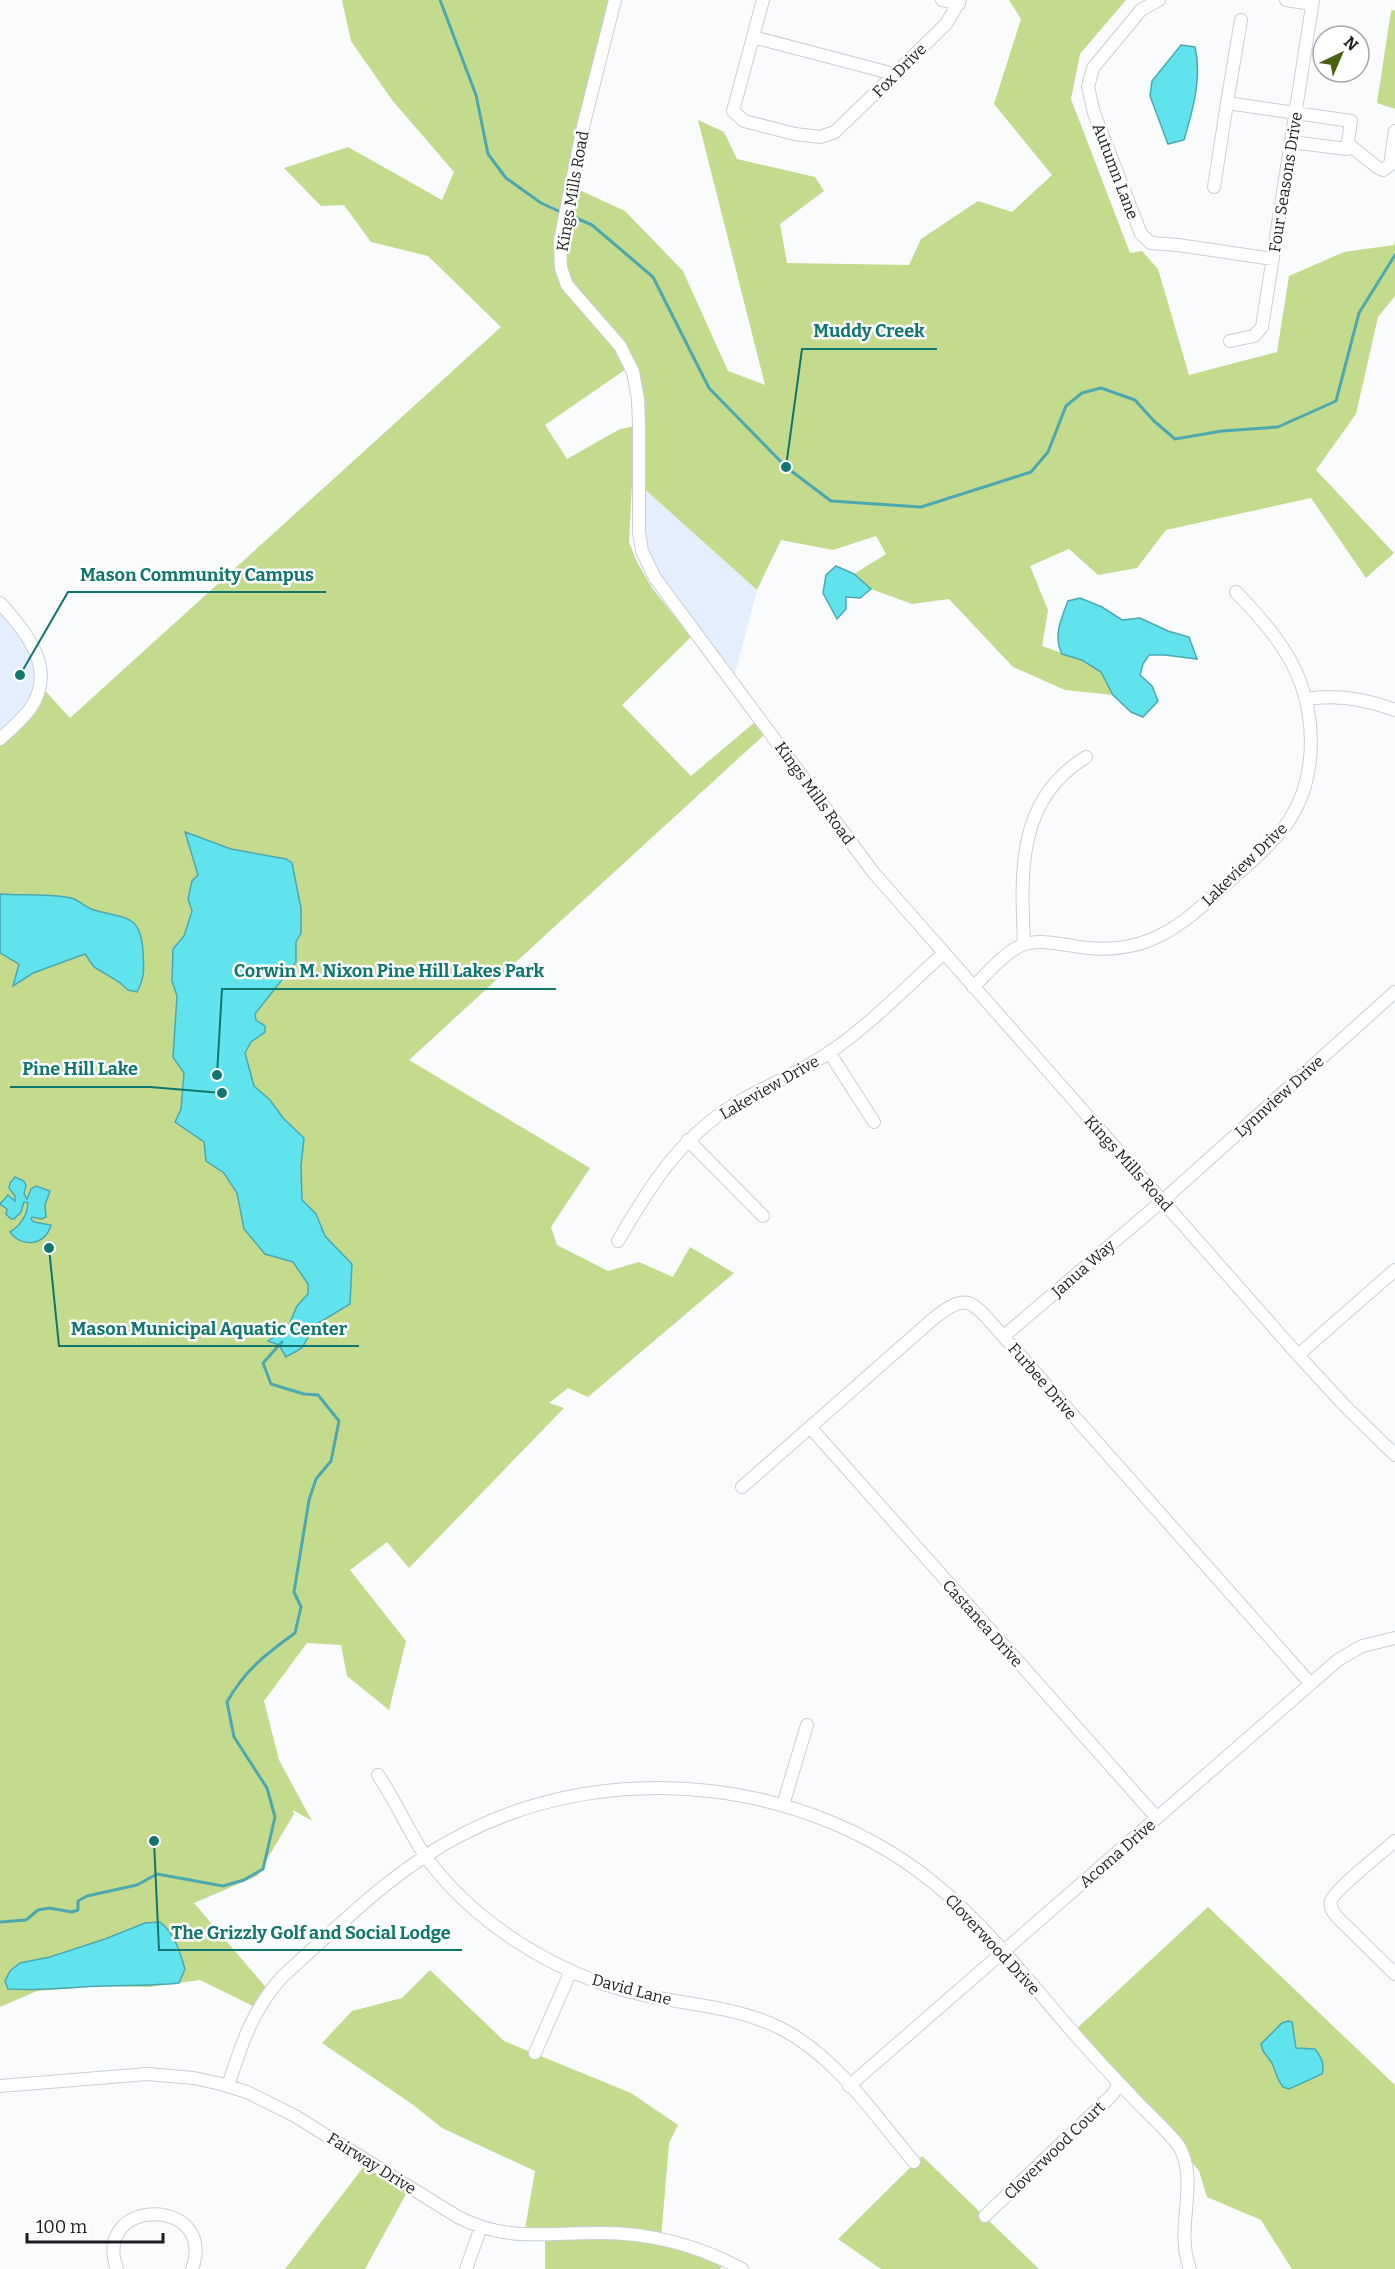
<svg xmlns="http://www.w3.org/2000/svg" width="1395" height="2269" font-family="Bitter,serif">
  <style>
    .built { fill: #e3efff }
    .green { fill: #c4da8d }
    .water { fill: #60e3ed; stroke: #4ca8b0; stroke-width: 1.5 }
    .lines { fill: none; stroke-linecap: round; stroke-linejoin: round }
    .stream { stroke: #4ca8b0; stroke-width: 3 }
    .minor-casing { stroke: #c8cfd7; stroke-width: 14 }
    .minor { stroke: #fff; stroke-width: 12 }
    .labels { text-anchor: middle; stroke-width: 5; stroke-linejoin: round; paint-order: stroke }
    .street-label { font-size: 16px; fill: #1c1f22; stroke: #fff }
    .leader { fill: none; stroke: #0f766e; stroke-width: 2 }
    .callout-dot { fill: #0f766e; stroke: #fff; stroke-width: 2 }
    .callout-label { font-size: 18px; text-anchor: middle; font-weight: bold; fill: #0f766e; stroke: #fff; stroke-width: 5; stroke-linejoin: round; paint-order: stroke }
  </style>
  <rect width="100%" height="100%" fill="#fafbfd"/>
  <path class="built" d="M639,484L757,590L733,681L646,562Z
    M0,602L35,649V700L0,739Z"/>
  <path class="green" d="M342,0H615L571,186L625,211L683,271L728,371L765,385L698,120L724,132L737,159L815,177L824,191L780,224L787,263L909,265L921,239L978,201L1012,212L1052,175L994,104L1021,19L1009,0H1126L1080,54L1071,99L1130,253L1142,251L1158,269L1189,375L1277,352L1289,276L1344,252L1394,245L1395,241V296L1378,317L1356,414L1316,470L1394,553L1366,578L1311,498L1166,530L1137,568L1098,575L1069,549L1030,566L1048,610L1042,646L1082,660L1101,672L1113,695L1065,690L1013,667L949,599L912,604L871,589L854,574L886,554L876,536L833,550L781,540L757,590L639,484V425L629,367L545,425L567,459L620,429L635,426L629,542L637,562L652,588L691,637L622,705L691,776L755,722L764,735L409,1060L590,1168L551,1227L557,1245L608,1271L639,1262L673,1277L690,1247L734,1273L588,1397L568,1388L549,1403L564,1408L409,1568L387,1542L350,1570L406,1641L389,1710L347,1676L341,1645L307,1643L264,1701L279,1760L312,1821L293,1810L294,1814L257,1876L194,1903L269,1991L257,2008L200,1980L149,1987L102,1986L37,1991L0,2007V739L17,724L39,684L70,718L501,327L428,256L371,242L344,205L321,206L284,168L348,147L442,200L454,172L392,100L351,41Z
    M1395,10V109L1377,103L1391,11Z
    M1208,1907L1395,2085V2269H1292L1261,2220L1207,2197L1199,2171L1174,2140L1073,2032Z
    M430,1970L504,2041L631,2093L678,2125L669,2143L661,2239L725,2260L720,2269H545V2235H524L535,2171L442,2128L412,2104L322,2043L352,2011L402,1998Z
    M922,2156L1039,2269H881L838,2239Z
    M368,2161L410,2187L365,2269H285Z"/>
  <path class="water" d="M1181,45L1195,47C1202,77 1193,110 1184,140L1168,144L1150,96L1152,81Z
    M836,566L854,574L871,589L860,598L846,597V609L837,619L823,593L826,575Z
    M1080,598L1102,607L1122,620L1140,618L1168,631L1189,637L1197,659L1165,655H1149L1143,664L1140,675L1152,686L1158,701L1143,717L1131,712L1113,695L1101,672L1082,660L1062,654C1053,636 1061,619 1068,601Z
    M185,832L231,849L286,859L292,863L301,908V933L296,942V962L255,1014L256,1020L265,1026V1032L251,1042L245,1053L254,1086L270,1100L283,1118L304,1138L301,1166L302,1200L316,1214L325,1236L352,1264L350,1304L315,1325L302,1348L286,1357L279,1345L268,1341L288,1327L297,1306L308,1294V1284L293,1262L265,1254L244,1229L237,1193L224,1173L206,1161L204,1142L175,1122L181,1109L184,1073L173,1057L177,996L172,981L173,949L184,936L192,911L188,899L192,881L198,875Z
    M0,894C20,896 57,893 74,899C81,902 87,908 94,910C123,919 141,912 143,952C144,969 145,977 137,992L128,990L119,982L94,967L85,954L33,973L13,986L19,964L0,953Z
    M15,1177L24,1181L26,1185L24,1194L27,1199L31,1189L36,1186L50,1191L45,1205L46,1217L42,1219L32,1217L31,1219L34,1222L51,1225C45,1246 22,1248 10,1232C21,1225 27,1216 28,1203L24,1202L21,1212L14,1219H11L6,1214L7,1209L0,1204L8,1195L15,1201V1196L9,1188L10,1183Z
    M160,1922C175,1934 180,1952 185,1969L179,1983C153,1986 129,1985 103,1986C71,1987 41,1991 8,1989L5,1981L10,1971L20,1963L50,1957L105,1939L145,1923Z
    M1288,2021L1292,2022L1296,2048L1315,2049C1321,2057 1325,2064 1322,2074L1289,2089L1283,2087L1279,2081L1272,2063L1263,2051L1261,2044L1282,2023Z"/>
  <g class="lines">
    <path class="stream" d="M440,0L476,95L488,154L506,178L541,203L563,213
      M569,215L592,225L653,277L709,388L786,467L831,501L921,507L1031,472L1048,452L1066,406L1082,393L1101,388L1135,400L1154,421L1175,439L1222,431L1278,427L1336,401L1359,313L1395,255
      M0,1922L26,1920L38,1910L49,1908L72,1912L78,1910V1901L87,1896L137,1885L157,1874L223,1886L244,1880L263,1869L275,1817L267,1788L234,1737L227,1702C245,1670 266,1654 295,1633L301,1607L294,1592L309,1500L316,1479L331,1461L339,1421L318,1395L304,1394L271,1384L263,1363L282,1342"/>
    <defs>
      <path id="minor" d="M615,0L583,127L560,241L561,268L567,285L620,346L633,372L638,399L639,425V532L642,551L655,578L873,872L1298,1355L1345,1406L1395,1455
        M763,0L733,111L744,121L795,134L820,137L835,132L946,24L960,0
        M942,0L959,4
        M1159,0L1141,10L1093,68L1088,87L1094,113L1141,234L1151,243L1178,245L1273,259
        M1286,0L1312,4
        M1241,20L1227,103L1351,121L1347,149L1291,142
        M753,37L894,74
        M1348,144L1377,167L1383,170L1390,165L1395,131
        M1214,187L1227,103
        M1230,341L1254,336L1262,327L1313,0
        M0,603C26,632 58,669 30,709C22,720 10,730 0,739
        M1306,699C1337,694 1366,699 1395,710
        M1024,944C1021,873 1016,800 1086,757
        M973,987C987,974 1003,954 1020,946C1040,937 1067,946 1088,948C1109,950 1130,948 1150,940C1183,927 1207,901 1233,878C1253,860 1275,842 1290,819C1315,780 1316,726 1301,684C1289,649 1261,618 1236,592
        M829,1052L874,1122
        M688,1140L763,1216
        M618,1241C651,1184 682,1134 742,1100C771,1084 802,1071 830,1052C871,1024 906,987 943,954
        M1004,1336L1169,1195L1395,992
        M1298,1355L1395,1270
        M810,1427L1157,1818
        M742,1487L933,1319C966,1293 970,1299 996,1328L1310,1683
        M378,1775C396,1801 408,1831 426,1857C474,1923 556,1974 635,1993C684,2005 739,2006 784,2030C838,2059 875,2116 914,2162
        M783,1805L807,1725
        M1395,1841C1384,1851 1334,1890 1331,1901C1329,1908 1334,1913 1338,1918L1395,1974
        M535,2053L571,1971
        M0,2086L147,2074L194,2078L221,2084L247,2092L295,2116L458,2217C509,2243 548,2232 602,2233C651,2233 699,2246 742,2269
        M228,2086C242,2043 252,2010 283,1976C340,1925 394,1869 463,1834C614,1756 812,1779 941,1889C992,1932 1034,1988 1078,2038C1098,2061 1120,2084 1141,2106C1154,2119 1168,2132 1179,2146C1200,2183 1174,2227 1190,2269
        M849,2086L1338,1660L1362,1646L1395,1638
        M985,2216L1112,2095L1118,2086L1116,2080
        M117,2269C91,2196 218,2196 192,2269
        M466,2269L481,2227"/>
    </defs>
    <use href="#minor" class="minor-casing"/>
    <use href="#minor" class="minor"/>
  </g>
  <g class="labels">
    <g class="street-label">
      <text transform="translate(899 70) rotate(-45)" y="6">Fox Drive</text>
      <text transform="translate(1116 171) rotate(69)" y="6">Autumn Lane</text>
      <text transform="translate(1285 182) rotate(-81)" y="6">Four Seasons Drive</text>
      <text transform="translate(572 191) rotate(-80)" y="6">Kings Mills Road</text>
      <text transform="translate(815 793) rotate(54)" y="6">Kings Mills Road</text>
      <text transform="translate(1244 864) rotate(-44)" y="6">Lakeview Drive</text>
      <text transform="translate(769 1087) rotate(-30)" y="6">Lakeview Drive</text>
      <text transform="translate(1279 1096) rotate(-42)" y="6">Lynnview Drive</text>
      <text transform="translate(1129 1163) rotate(48)" y="6">Kings Mills Road</text>
      <text transform="translate(1083 1268) rotate(-41)" y="6">Janua Way</text>
      <text transform="translate(1043 1381) rotate(49)" y="6">Furbee Drive</text>
      <text transform="translate(983 1623) rotate(48)" y="6">Castanea Drive</text>
      <text transform="translate(1117 1853) rotate(-41)" y="6">Acoma Drive</text>
      <text transform="translate(993 1944) rotate(47)" y="6">Cloverwood Drive</text>
      <text transform="translate(632 1989) rotate(15)" y="6">David Lane</text>
      <text transform="translate(1054 2150) rotate(-44)" y="6">Cloverwood Court</text>
      <text transform="translate(372 2163) rotate(32)" y="6">Fairway Drive</text>
    </g>
  </g>
  <path class="leader" d="M786 467L802 349H937M20 675L68 592H326M217 1075L222 989H556M222 1093L150 1087H10M49 1248L59 1346H359M154 1841L159 1950H462"/>
  <g class="callout-dot">
    <circle cx="786" cy="467" r="6"/>
    <circle cx="20" cy="675" r="6"/>
    <circle cx="217" cy="1075" r="6"/>
    <circle cx="222" cy="1093" r="6"/>
    <circle cx="49" cy="1248" r="6"/>
    <circle cx="154" cy="1841" r="6"/>
  </g>
  <g class="callout-label">
    <text x="869" y="337">Muddy Creek</text>
    <text x="197" y="581">Mason Community Campus</text>
    <text x="389" y="977">Corwin M. Nixon Pine Hill Lakes Park</text>
    <text x="80" y="1075">Pine Hill Lake</text>
    <text x="209" y="1335">Mason Municipal Aquatic Center</text>
    <text x="311" y="1939">The Grizzly Golf and Social Lodge</text>
  </g>
  <g transform="translate(1341 54) rotate(44)"><circle r="28" fill="#ffffff" stroke="#a4a5a7" stroke-width="1.5"/>
  <path d="M0-4.5L10 22L0 15L-10 22Z" fill="#4a620f"/>
  <text y="-9" font-size="16" font-weight="bold" text-anchor="middle" fill="#1c1f22">N</text>
  </g>
  <path d="M27 2233v9h136v-9" fill="none" stroke="#1c1f22" stroke-width="3"/>
  <text x="36" y="2233" font-size="18" fill="#1c1f22" stroke="#ffffff" stroke-width="4.5" paint-order="stroke">100 m</text>
</svg>
